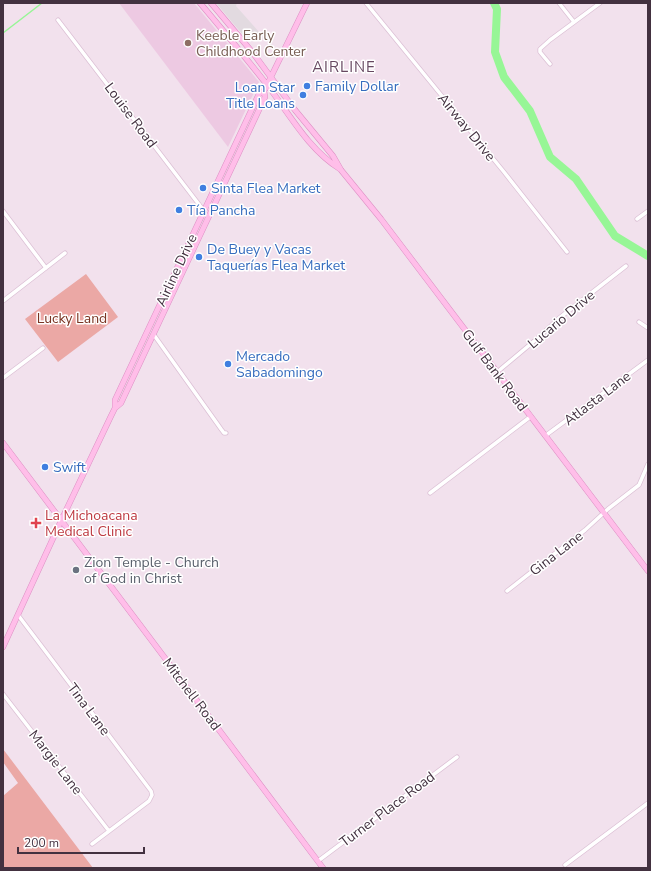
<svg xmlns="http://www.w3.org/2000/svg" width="651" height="871" font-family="'Nunito Sans',sans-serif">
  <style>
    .education { fill: #edc9e2 }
    .green { fill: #eba8a5 }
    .parking { fill: #e2dae0 }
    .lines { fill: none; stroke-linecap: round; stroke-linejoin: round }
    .stream { stroke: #97f696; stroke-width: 1.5 }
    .river { stroke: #97f696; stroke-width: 8 }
    .street-casing { stroke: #dcc0d5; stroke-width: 5 }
    .secondary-casing { stroke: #dd90c4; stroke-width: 6 }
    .street { stroke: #fff; stroke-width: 3.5 }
    .secondary { stroke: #ffbee9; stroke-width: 5 }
    .education-dot { fill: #8d6e63; stroke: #fff; stroke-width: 1.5 }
    .shop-dot { fill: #3f7fe0; stroke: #fff; stroke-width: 1.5 }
    .health-dot { fill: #e0444e; stroke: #fff; stroke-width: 1.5 }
    .worship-dot { fill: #6b7280; stroke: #fff; stroke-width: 1.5 }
    .labels { text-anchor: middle; stroke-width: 3; stroke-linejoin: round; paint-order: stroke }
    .education-label { font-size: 14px; fill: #785e54; stroke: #fff; text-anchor: start }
    .shop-label { font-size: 14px; fill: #366cbe; stroke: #fff; text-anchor: start }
    .street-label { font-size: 14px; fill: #433140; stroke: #fff }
    .park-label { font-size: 14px; fill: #793321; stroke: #fff }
    .health-label { font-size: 14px; fill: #be3a42; stroke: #fff; text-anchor: start }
    .worship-label { font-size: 14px; fill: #5b616d; stroke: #fff; text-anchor: start }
    .neighbourhood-label { font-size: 15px; letter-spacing: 1px; fill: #674861; stroke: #fff }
  </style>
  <rect width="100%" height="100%" fill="#f2e1ed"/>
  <path class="education" d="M119,3H194L259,82L228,147Z"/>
  <path class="green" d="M86,274L118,317L58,362L25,319Z
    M3,749L93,868H3V796L18,783L3,762Z"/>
  <path class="parking" d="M216,3H237L236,6L259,32L248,41Z"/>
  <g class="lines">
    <path class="stream" d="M3,33L42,3"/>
    <path class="river" d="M494,3L497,9L495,52L504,77L530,111L550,157L576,179L615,236L648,256"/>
    <defs>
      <path id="street" d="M366,3L504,172L567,252
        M559,3L574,22
        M58,20L204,211
        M550,64L540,52V49L550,40L600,3
        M3,211L46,268
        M637,219L648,211
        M3,301L65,253
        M639,322L648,328
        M154,335L221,429L224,433H226
        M496,373L539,337L558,319L626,266
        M3,378L43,348
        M545,436L648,360
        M430,493L530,417
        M507,591L585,530L608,509L639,485L648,464
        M18,615L151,791L152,795L149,801L92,844
        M3,694L109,831
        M318,861L457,757
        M565,865L648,803"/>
      <path id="secondary" d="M200,3C223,30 246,58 268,86C290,115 309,150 340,169
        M211,3L253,53L295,110L333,156L341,170L381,219L648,571
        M115,408L121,403L265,97L264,91L267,85L307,3
        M3,443L323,868
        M3,647L61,521L111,416L115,408V400L259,94L264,91"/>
    </defs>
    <use href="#street" class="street-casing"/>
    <use href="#secondary" class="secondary-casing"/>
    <use href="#street" class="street"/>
    <use href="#secondary" class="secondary"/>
  </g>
  <circle class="education-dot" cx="188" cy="43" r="4"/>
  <g class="shop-dot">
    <circle cx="307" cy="86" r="4"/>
    <circle cx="303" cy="95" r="4"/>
    <circle cx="203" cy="188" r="4"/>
    <circle cx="179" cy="210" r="4"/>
    <circle cx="199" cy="257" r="4"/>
    <circle cx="228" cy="364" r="4"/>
    <circle cx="45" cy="467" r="4"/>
  </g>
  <path class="health-dot" d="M34 517h4v4h4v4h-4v4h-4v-4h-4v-4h4z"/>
  <circle class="worship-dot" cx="76" cy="570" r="4"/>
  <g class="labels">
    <g class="education-label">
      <text x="196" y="40">Keeble Early<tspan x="196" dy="16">Childhood Center</tspan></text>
    </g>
    <g class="shop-label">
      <text x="315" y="91">Family Dollar</text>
      <text x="295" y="92" text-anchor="end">Loan Star<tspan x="295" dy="16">Title Loans</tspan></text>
      <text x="211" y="193">Sinta Flea Market</text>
      <text x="187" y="215">Tía Pancha</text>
      <text x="207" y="254">De Buey y Vacas<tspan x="207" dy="16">Taquerías Flea Market</tspan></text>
      <text x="236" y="361">Mercado<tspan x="236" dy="16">Sabadomingo</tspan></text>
      <text x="53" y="472">Swift</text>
    </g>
    <g class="street-label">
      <text transform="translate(131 115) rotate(53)" y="5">Louise Road</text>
      <text transform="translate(467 127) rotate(51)" y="5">Airway Drive</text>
      <text transform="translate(176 270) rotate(-65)" y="5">Airline Drive</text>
      <text transform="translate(561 319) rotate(-40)" y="5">Lucario Drive</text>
      <text transform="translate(495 370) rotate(53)" y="5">Gulf Bank Road</text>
      <text transform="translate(597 398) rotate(-37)" y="5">Atlasta Lane</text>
      <text transform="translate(556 553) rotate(-38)" y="5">Gina Lane</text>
      <text transform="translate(192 694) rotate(53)" y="5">Mitchell Road</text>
      <text transform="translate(89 709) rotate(53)" y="5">Tina Lane</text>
      <text transform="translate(56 762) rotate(52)" y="5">Margie Lane</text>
      <text transform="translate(387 809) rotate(-37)" y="5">Turner Place Road</text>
    </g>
    <g class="park-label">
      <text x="72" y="323">Lucky Land</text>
    </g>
    <g class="health-label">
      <text x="45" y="520">La Michoacana<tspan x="45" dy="16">Medical Clinic</tspan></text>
    </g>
    <g class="worship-label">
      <text x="84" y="567">Zion Temple - Church<tspan x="84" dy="16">of God in Christ</tspan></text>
    </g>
    <g class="neighbourhood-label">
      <text x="344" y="72">AIRLINE</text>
    </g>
  </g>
  <rect width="651" height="871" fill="none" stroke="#433140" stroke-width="8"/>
  <path d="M18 847v6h126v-6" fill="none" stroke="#433140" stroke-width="2"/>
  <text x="24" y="847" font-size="12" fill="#433140" stroke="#ffffff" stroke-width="3" paint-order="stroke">200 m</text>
</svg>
